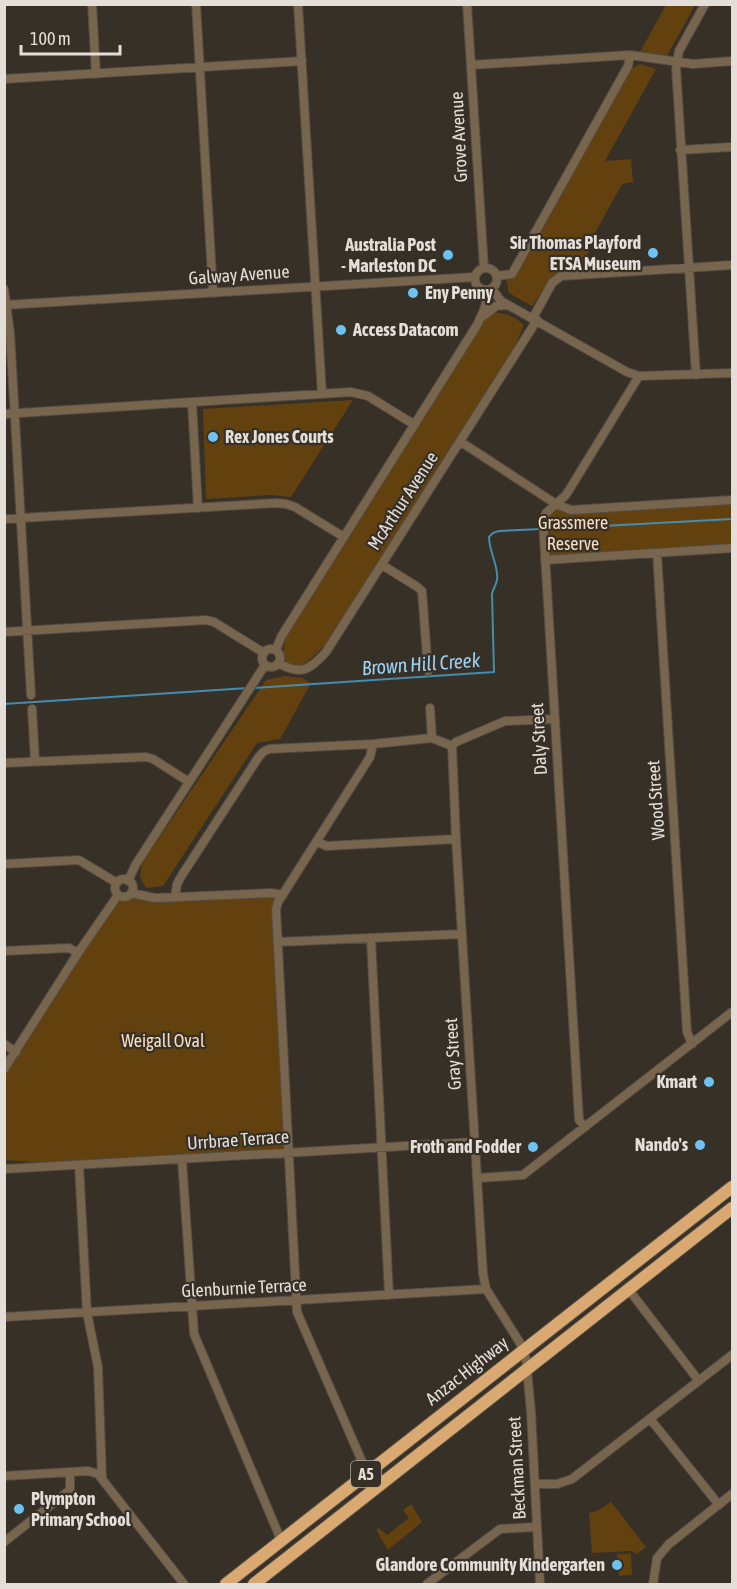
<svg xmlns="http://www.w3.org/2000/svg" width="737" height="1589" font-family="'Asap Condensed',sans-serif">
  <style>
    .green { fill: #63410f }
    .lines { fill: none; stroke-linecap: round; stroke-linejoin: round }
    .stream { stroke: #448bb1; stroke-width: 2 }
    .minor-casing { stroke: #534c43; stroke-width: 10 }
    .highway-casing { stroke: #534c43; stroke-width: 14 }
    .minor { stroke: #78654e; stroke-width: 8 }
    .highway { stroke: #d9a971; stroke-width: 12 }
    .poi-dot { fill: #6cc3f2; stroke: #373027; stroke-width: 2 }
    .labels { text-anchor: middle; stroke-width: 4.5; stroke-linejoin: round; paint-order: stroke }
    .shield { fill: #373027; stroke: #afaaa3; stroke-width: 1.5 }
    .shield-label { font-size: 16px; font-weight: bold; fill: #e3ded8 }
    .street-label { font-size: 18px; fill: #e3ded8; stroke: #373027 }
    .poi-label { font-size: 18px; font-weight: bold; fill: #e3ded8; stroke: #373027; text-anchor: end }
    .park-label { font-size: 18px; fill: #f8ddc0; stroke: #373027 }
    .water-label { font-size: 20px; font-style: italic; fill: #9ad2f2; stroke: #373027 }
  </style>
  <rect width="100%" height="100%" fill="#373027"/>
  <path class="green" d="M666,5H695L667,56L640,52Z
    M640,64L656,69L605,161L631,159L633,182L622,184L590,242L584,271L559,272L553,276L534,303L532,306L509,293L506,279L513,277L518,271L631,69Z
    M490,312C503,312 515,316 524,325L515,346L326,644C319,651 312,659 304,664C283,675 281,652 286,638Z
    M353,400L291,497L270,495L206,499L203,409Z
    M732,500V548L545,560L544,517L556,504L571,510Z
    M285,676L303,678L311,683L280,739L257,743L163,886L146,888L140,877L142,863L266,680Z
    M131,893L156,898L276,894L288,1154L79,1165L5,1160L4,1069L118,895L125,897Z
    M611,1502L646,1547L637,1554L632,1551L592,1553L589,1513L597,1511Z
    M411,1504L422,1522L388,1550L376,1530L379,1528L387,1535L409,1518L403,1510Z
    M617,1554H631L632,1575L619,1576Z"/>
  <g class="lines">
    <path class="stream" d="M547,529L732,519
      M254,688L494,672L492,594C493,589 496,585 497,580C499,566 489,552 489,537L493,533L499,531L541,529
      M4,704L248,688"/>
    <defs>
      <path id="minor" d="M92,4L96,74
        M196,4L213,293
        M298,4L322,394
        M467,4L484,268
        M471,65L630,55L693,64L732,61
        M4,79L302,61
        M680,150L732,147
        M475 279a11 11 0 1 1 22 0a11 11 0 1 1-22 0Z
        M497,276L512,274L628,66L630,55
        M4,289L10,333L31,695
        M492,289L501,301L627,372L639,376L732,373
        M4,305L475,277
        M482,317L496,306L507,305
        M533,318L552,283L561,276L732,265
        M696,375L676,68L679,51L705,4
        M192,403L198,508
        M4,414L351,392L368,396L415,425
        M461,442L556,504L571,510L732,500
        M4,519L276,503L286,504L295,507L344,537
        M657,553L687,1032L692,1044
        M545,560L732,548
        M382,565L416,586L422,591L428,671
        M4,632L206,620L214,622L264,653
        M262 658a9 9 0 1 1 18 0a9 9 0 1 1-18 0Z
        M276,650L281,637L477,325L484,310L489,290
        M278,663C301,676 310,670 326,652L537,320
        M430,708L432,738
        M32,709L35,761
        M452,746L456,839L483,1274L486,1289L520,1343L526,1359L531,1412L540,1584
        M4,763L146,757L153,759L189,782
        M317,842L327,846L456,839
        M4,864L79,860L117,883
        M115 888a9 9 0 1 1 18 0a9 9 0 1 1-18 0Z
        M128,881L136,864L265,665
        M131,893L155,898L271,893L283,895
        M175,898L177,884L182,875L258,758L263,752L269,749L373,744L432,738L452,746L456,742L505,721L555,719
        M371,939L389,1295
        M278,942L462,934
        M4,951L69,948L78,953
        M4,1044L16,1052
        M4,1069L78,953L118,895
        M585,1127L579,1120L543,521L546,513L566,495L639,376
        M182,1160L194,1334L281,1540
        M79,1165L87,1313L98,1367L102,1478
        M4,1169L474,1142
        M478,1178L523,1175L732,1012
        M629,1290L699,1381
        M4,1317L486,1289
        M651,1420L719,1505
        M367,1473L297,1312L276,909L278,902L370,757L373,744
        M4,1476L88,1471L98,1474L184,1584
        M535,1484H557L572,1479L732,1355
        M4,1542L70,1490V1472
        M427,1584L500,1529L536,1527
        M653,1584L657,1558L669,1544L732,1494"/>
      <path id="highway" d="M226,1584L732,1187
        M254,1584L732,1208"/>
    </defs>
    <use href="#minor" class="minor-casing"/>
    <use href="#highway" class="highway-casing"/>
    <use href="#minor" class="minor"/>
    <use href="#highway" class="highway"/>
  </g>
  <g class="poi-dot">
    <circle cx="653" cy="253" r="6"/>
    <circle cx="448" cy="255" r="6"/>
    <circle cx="413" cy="293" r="6"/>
    <circle cx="341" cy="330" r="6"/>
    <circle cx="213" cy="437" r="6"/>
    <circle cx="709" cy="1082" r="6"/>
    <circle cx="700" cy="1145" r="6"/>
    <circle cx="533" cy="1147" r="6"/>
    <circle cx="19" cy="1509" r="6"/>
    <circle cx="617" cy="1565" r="6"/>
  </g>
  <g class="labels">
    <rect class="shield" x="351" y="1461" width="30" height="26" rx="4.5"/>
    <g class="shield-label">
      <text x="366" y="1480">A5</text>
    </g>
    <g class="street-label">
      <text transform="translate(459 137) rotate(-93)" y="6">Grove Avenue</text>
      <text transform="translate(239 275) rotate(-4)" y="6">Galway Avenue</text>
      <text transform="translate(403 501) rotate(-57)" y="6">McArthur Avenue</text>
      <text transform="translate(539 739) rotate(-93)" y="6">Daly Street</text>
      <text transform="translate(656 800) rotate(-94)" y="6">Wood Street</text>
      <text transform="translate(453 1054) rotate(-93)" y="6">Gray Street</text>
      <text transform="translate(238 1140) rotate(-4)" y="6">Urrbrae Terrace</text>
      <text transform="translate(244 1288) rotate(-3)" y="6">Glenburnie Terrace</text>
      <text transform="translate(467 1371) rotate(-38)" y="6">Anzac Highway</text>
      <text transform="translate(517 1468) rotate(-93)" y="6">Beckman Street</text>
    </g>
    <g class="poi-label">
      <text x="641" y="249">Sir Thomas Playford<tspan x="641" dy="21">ETSA Museum</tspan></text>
      <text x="436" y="251">Australia Post<tspan x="436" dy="21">- Marleston DC</tspan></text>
      <text x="425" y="299" text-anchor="start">Eny Penny</text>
      <text x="353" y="336" text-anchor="start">Access Datacom</text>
      <text x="225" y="443" text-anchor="start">Rex Jones Courts</text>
      <text x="697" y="1088">Kmart</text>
      <text x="688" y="1151">Nando's</text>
      <text x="521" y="1153">Froth and Fodder</text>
      <text x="31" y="1505" text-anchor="start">Plympton<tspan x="31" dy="21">Primary School</tspan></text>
      <text x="605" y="1571">Glandore Community Kindergarten</text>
    </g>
    <g class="park-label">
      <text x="573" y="529">Grassmere<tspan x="573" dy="21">Reserve</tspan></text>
      <text x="163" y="1047">Weigall Oval</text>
    </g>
    <g class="water-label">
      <text transform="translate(421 664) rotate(-4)" y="7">Brown Hill Creek</text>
    </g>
  </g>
  <rect width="737" height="1589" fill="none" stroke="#e3ded8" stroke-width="12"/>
  <path d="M21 45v9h99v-9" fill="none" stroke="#e3ded8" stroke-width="3"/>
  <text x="30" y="45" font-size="18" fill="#e3ded8" stroke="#373027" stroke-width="4.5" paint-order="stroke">100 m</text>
</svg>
